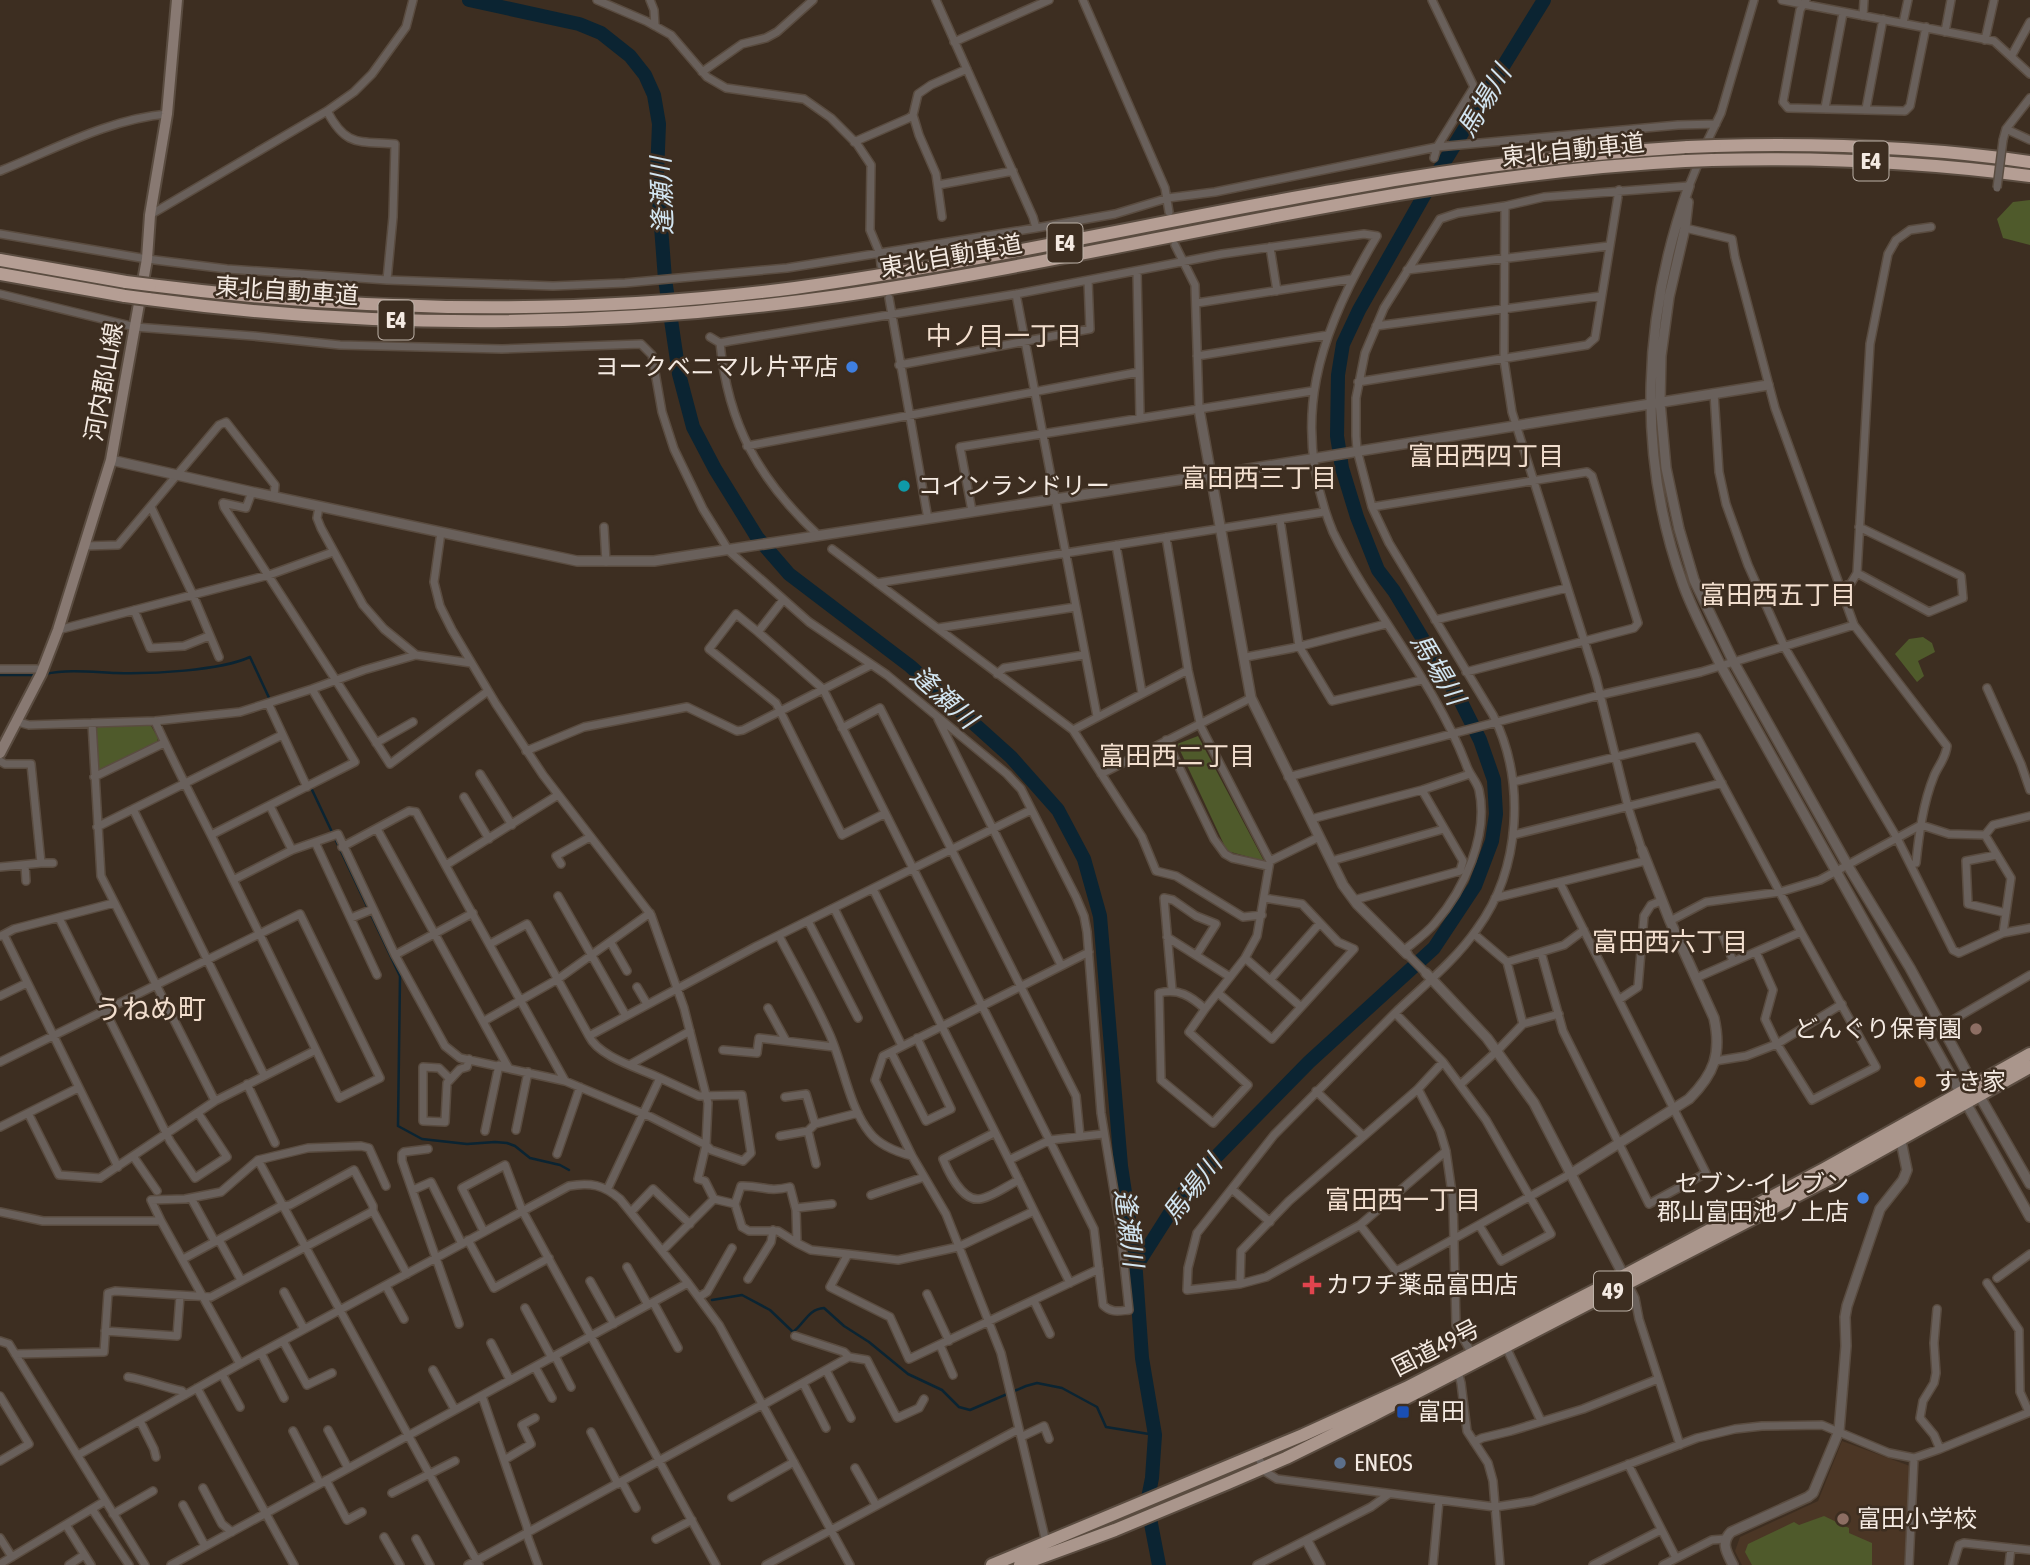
<svg xmlns="http://www.w3.org/2000/svg" width="2030" height="1565" font-family="'Asap Condensed','Noto Sans JP',sans-serif">
  <style>
    .built { fill: #4b3625 }
    .green { fill: #4f5a2b }
    .lines { fill: none; stroke-linecap: round; stroke-linejoin: round }
    .stream { stroke: #0b2432; stroke-width: 2.5 }
    .river { stroke: #0b2432; stroke-width: 14 }
    .minor-casing { stroke: #5a4c40; stroke-width: 10 }
    .tertiary-casing { stroke: #5a4c40; stroke-width: 12 }
    .secondary-casing { stroke: #5a4c40; stroke-width: 14 }
    .trunk-casing { stroke: #5a4c40; stroke-width: 16 }
    .motorway-casing { stroke: #5a4c40; stroke-width: 16 }
    .minor { stroke: #69605b; stroke-width: 7 }
    .tertiary { stroke: #69605b; stroke-width: 9 }
    .secondary { stroke: #887972; stroke-width: 10 }
    .trunk { stroke: #aa968c; stroke-width: 12 }
    .motorway { stroke: #b59e94; stroke-width: 12 }
    .minor-bridge-casing { stroke: #5a4c40; stroke-width: 10; stroke-linecap: butt }
    .motorway-bridge-casing { stroke: #5a4c40; stroke-width: 16; stroke-linecap: butt }
    .minor-bridge { stroke: #69605b; stroke-width: 7 }
    .motorway-bridge { stroke: #b59e94; stroke-width: 12 }
    .shop-dot { fill: #3f7fe0; stroke: #3d2e21; stroke-width: 2.5 }
    .culture-dot { fill: #0f9aa8; stroke: #3d2e21; stroke-width: 2.5 }
    .education-dot { fill: #8d6e63; stroke: #3d2e21; stroke-width: 2.5 }
    .food-dot { fill: #e8710a; stroke: #3d2e21; stroke-width: 2.5 }
    .health-dot { fill: #e0444e; stroke: #3d2e21; stroke-width: 2.5 }
    .transit-dot { fill: #1a4fb4; stroke: #3d2e21; stroke-width: 2.5 }
    .service-dot { fill: #5c6f8a; stroke: #3d2e21; stroke-width: 2.5 }
    .labels { text-anchor: middle; stroke-width: 5; stroke-linejoin: round; paint-order: stroke }
    .shield { fill: #3d2e21; stroke: #bdb2a8; stroke-width: 2 }
    .shield-label { font-size: 23px; font-weight: bold; fill: #f4eae2 }
    .street-label { font-size: 24px; fill: #f4eae2; stroke: #3d2e21 }
    .poi-label { font-size: 24px; fill: #f4eae2; stroke: #3d2e21; text-anchor: start }
    .water-label { font-size: 26px; font-style: italic; fill: #d2e5f1; stroke: #3d2e21 }
    .neighbourhood-label { font-size: 26px; fill: #f2dece; stroke: #3d2e21 }
    .quarter-label { font-size: 28px; fill: #f2dece; stroke: #3d2e21 }
  </style>
  <rect width="100%" height="100%" fill="#3d2e21"/>
  <path class="built" d="M1842,1441L1910,1466L1904,1565H1742L1735,1551L1740,1537L1818,1501Z"/>
  <path class="green" d="M2030,200V245L2003,238L1997,219L2013,202Z
    M1923,637L1932,643L1935,652L1918,661L1924,676L1917,682L1895,654L1909,639Z
    M150,724L158,738L157,744L102,771L97,769L95,730L99,726Z
    M1198,736L1264,861L1227,851L1177,744Z
    M1824,1516L1849,1528V1533L1872,1543V1565H1752L1745,1552L1748,1544L1794,1522L1799,1525Z"/>
  <g class="lines">
    <path class="stream" d="M45,674C68,669 92,672 116,673C151,674 219,671 250,657L271,702
      M0,675H35
      M297,758L400,976L398,1126L422,1139L467,1144L495,1142L507,1143L515,1146L530,1158L560,1165L569,1170
      M712,1300L742,1295L770,1310L793,1332C805,1323 808,1309 824,1308L844,1326L869,1342L908,1374L942,1390L959,1407L970,1410L1026,1386L1037,1383L1062,1388L1097,1407L1106,1427L1155,1435"/>
    <path class="river" d="M469,0L579,24L601,33L630,56L645,75L654,95L659,124L657,174L665,279L679,374L693,427L715,469L757,537L789,574L910,666L1011,757L1058,810L1084,859L1100,916L1121,1166L1135,1259L1142,1358L1155,1435L1152,1478L1147,1503L1159,1565
      M1135,1268L1182,1194L1212,1161L1309,1062L1434,948L1475,886L1492,841L1496,814L1494,780L1480,740L1462,704L1394,591L1378,570L1357,517L1342,468L1337,436L1338,375L1343,344L1359,310L1430,185L1544,0"/>
    <defs>
      <path id="minor" d="M597,0L646,21L671,35L707,77L726,88L804,99L831,118L857,144L871,165L870,230L880,254L881,265
        M650,0L654,10L655,26
        M936,0L1033,217L1036,228
        M1083,0L1165,188L1169,212
        M1432,0L1474,87L1437,147L1434,158
        M1782,0L1994,41L2030,74
        M1806,0L1800,10L1783,102L1788,108L1905,111L1910,106L1926,27
        M1863,16L1864,0
        M1903,23L1908,0
        M1945,32L1951,0
        M1985,40L1994,0
        M954,42L1049,0
        M2012,55L2030,22
        M702,72L742,44L766,38L777,32L813,0
        M1825,108L1843,13
        M1866,109L1883,19
        M327,111C346,147 358,141 395,144L393,217L387,280
        M913,115L919,135L936,174L942,217
        M2006,129L2030,140
        M2003,140L2006,129L2030,98
        M854,142L909,118L913,115L918,94L931,85L967,69
        M1704,148L1721,113L1754,0
        M0,171C55,149 109,119 167,114
        M938,185L1013,171
        M1505,206L1504,360L1512,412L1596,678L1628,807L1642,850
        M150,215L327,111L354,92L372,74L406,27L413,0
        M1685,228L1732,239L1735,257L1775,408L1854,625L1947,746C1946,758 1938,766 1934,776C1923,803 1919,834 1916,863
        M0,234L147,259L227,269L387,280L553,286L625,283L787,268L1036,228L1115,214L1168,198L1215,192L1437,147L1678,125L1716,124
        M1175,245L1195,285L1199,409
        M1270,247L1277,291
        M1407,270L1609,246
        M1137,271L1140,417
        M0,294L135,327L253,336L340,345L502,349L641,344L652,355L662,412L674,449L703,509L729,551L809,622L887,675L1007,774L1021,789L1076,897L1084,916L1087,932L1101,1113L1120,1227L1129,1310C1118,1311 1111,1313 1103,1305L1094,1229L823,689L758,632
        M1016,294L1097,716
        M889,298L928,519
        M1197,303L1351,279
        M1376,326L1601,296
        M710,337L720,343L730,341L1016,294L1222,254L1364,234L1377,236C1319,332 1288,422 1333,532C1372,612 1436,683 1467,767C1470,775 1477,782 1479,790C1489,835 1464,890 1435,923C1427,933 1414,942 1403,951
        M720,343C728,425 759,480 819,536
        M1197,356L1328,335
        M899,365L1090,329L1088,280
        M1358,382L1587,345L1595,338L1619,190
        M1714,393L1719,472L1726,504L1748,565L1785,648L1897,838L1953,950L1959,953L2003,933L2030,928
        M747,446L1139,372
        M252,492L246,508L223,503L224,507L390,764L488,691
        M151,507L193,595L219,657
        M319,507L317,518L321,528L363,605L384,629L416,655L471,663
        M1372,507L1587,472L1592,476L1638,623L1634,628L1466,672
        M972,511L960,447L1312,391
        M1280,519L1299,646L1332,701L1422,680
        M604,527L606,562
        M1166,537L1188,670L1201,727L1270,861
        M1116,545L1142,693
        M85,546L118,545L219,425L226,422L275,485L274,496
        M832,549L1073,730L1142,837L1156,871L1176,876L1243,917L1262,915
        M1857,573L1929,612L1963,598L1961,576L1859,527
        M877,583L1324,512
        M1841,588L1851,583L1857,573L1870,344L1888,254L1896,240L1910,230L1931,227
        M783,600L758,632L736,614L709,649L776,703L842,835L884,814
        M134,610L150,648L184,646L209,636
        M1435,620L1567,588
        M938,628L1076,607
        M58,630L269,575L333,552
        M1246,657L1293,648L1386,624
        M0,669H43
        M997,674L1004,668L1084,655
        M1987,688L2021,764L2030,790
        M268,703L307,787
        M938,719L1061,965
        M18,722L29,725L155,721L240,712L312,689L364,670L416,655
        M92,723L101,876L215,1101
        M842,728L880,708L1076,1096L1080,1136
        M1073,730L1188,670
        M1166,740L1214,839L1225,854L1232,858L1268,866
        M376,743L413,722
        M526,751L584,727L687,707L737,731L743,730L871,665
        M0,761L5,764H31L41,863L0,867
        M480,774L512,825
        M1101,774L1251,698
        M94,777L164,743
        M1288,777L1600,695L1701,672L1854,625
        M1513,782L1697,737L1801,932L1876,1067L1812,1100L1777,1044L1765,1019L1773,990L1756,952
        M464,797L489,839
        M270,806L292,850
        M133,809L264,1075
        M1311,819L1422,790L1470,774
        M97,827L282,735
        M377,829L508,1067
        M211,835L355,762L312,689
        M1513,835L1722,783
        M1985,835L2011,878L2003,933
        M315,842L377,975
        M342,847L409,811L416,812L565,1081
        M1997,855L1966,861L1968,904L2006,913
        M1331,861L1444,829
        M41,863H53
        M561,864L556,856L590,837
        M25,865L26,881
        M446,865L558,795
        M233,880L292,850L338,834L395,955L445,1046L460,1058L565,1081L651,1117L706,1145L708,1103L684,1008L651,915L543,775L496,704L452,630L440,606L434,582L441,532
        M873,889L1009,1160
        M558,896L626,1016
        M1495,898L1645,861
        M1354,900L1460,871L1463,861L1422,790
        M834,908L902,1046
        M59,918L170,1141L195,1178L227,1157L198,1113
        M351,918L373,909
        M808,921L858,1018
        M1670,921L1706,902L1780,892L1820,880L1921,825L1949,834L1985,835L1993,825L2030,816
        M4,935L118,1167
        M1,936L14,929L114,903
        M779,936C796,968 814,1000 829,1033C843,1063 849,1108 870,1133C880,1146 897,1152 912,1156
        M1723,936L1733,961
        M1167,937L1230,977
        M611,943L627,971
        M490,944L527,924L589,1036L755,947L1031,810
        M1541,952L1564,945L1584,930
        M1407,954L1426,973
        M395,955L473,913
        M1245,958L1300,1006
        M1507,962L1541,952L1563,1031L1649,1204L1706,1173L1560,883
        M1696,978L1801,932
        M1270,980L1320,923
        M637,987L647,1004
        M1172,989L1164,898L1173,900L1196,916L1216,924L1197,954
        M1218,993L1272,1039L1354,949L1338,942L1302,904L1264,898
        M0,996L27,983
        M1620,999L1638,987L1644,916L1651,905L1661,901
        M768,1008L786,1041
        M1205,1009L1189,1032L1248,1085L1213,1123L1161,1080L1159,993C1178,988 1191,996 1205,1009L1245,958L1257,936L1270,861L1319,837
        M1395,1013L1274,1135L1197,1233L1188,1268L1187,1290L1240,1284L1266,1277L1360,1225L1446,1151
        M484,1021L558,979L650,913
        M1951,1021L2030,975
        M1523,1024L1559,1014
        M589,1036C599,1057 639,1068 660,1078L608,1188
        M723,1050L757,1053L759,1038L834,1047
        M891,1052L926,1121L951,1109L917,1038
        M1715,1061L1746,1056L1777,1044L1842,1004
        M0,1062C100,1013 199,963 300,914L380,1078L339,1098C299,1014 258,930 217,847C196,805 174,764 155,721
        M1443,1062L1418,1089L1440,1131L1446,1151L1453,1200L1456,1325L1472,1354
        M631,1064L690,1031
        M449,1078L439,1068L423,1067V1121L445,1122L447,1083L460,1069L467,1067L469,1059
        M660,1078L699,1096L742,1095L751,1153L743,1161L711,1150L706,1145L698,1179L705,1181L714,1199L662,1251
        M247,1084L275,1143
        M1461,1084L1497,1051L1523,1024L1507,962L1474,934
        M1316,1091L1362,1135
        M785,1097L806,1094L815,1124L858,1113
        M28,1113L59,1175L100,1178L215,1101L316,1050
        M0,1127L78,1088
        M516,1130L528,1072
        M485,1131L499,1065
        M808,1131L816,1164
        M994,1133L943,1159C948,1171 962,1201 979,1199C991,1198 1008,1185 1019,1180
        M780,1136L808,1131L815,1124
        M428,1149L404,1152L402,1154V1161L459,1324
        M557,1154L580,1087
        M133,1156L157,1191
        M258,1160L308,1148L361,1146L369,1148L386,1186
        M413,1190L431,1182L462,1244
        M1233,1190L1270,1222
        M871,1195L924,1177
        M191,1198L215,1242
        M714,1199L735,1204L741,1186C762,1185 767,1193 790,1187L796,1210L797,1243L778,1231H749L742,1227L735,1204
        M796,1208L832,1204
        M1034,1211L1070,1283
        M0,1212L43,1221H161L240,1364
        M631,1212L653,1189L690,1224
        M161,1221L151,1200L185,1199L221,1192L258,1160L479,1565
        M1360,1225L1396,1271L1572,1173
        M1479,1225L1501,1261L1551,1234L1486,1120L1443,1062L1395,1013C1422,987 1455,961 1477,929C1521,869 1526,781 1493,715L1389,543L1372,507L1357,450L1356,436V398L1365,353L1384,308L1440,219L1458,213L1505,206L1544,197L1689,186L1700,159
        M484,1232L462,1188L505,1165L522,1210L716,1565
        M219,1240L241,1280
        M468,1240L494,1288L549,1258
        M797,1243L811,1250L848,1254
        M183,1259L279,1207L290,1205L354,1170L373,1206V1211
        M627,1267L648,1305
        M1099,1269L909,1359L890,1317L830,1287L848,1254L898,1260L958,1247L1034,1211L1009,1160L1050,1140L1103,1134
        M1997,1278L2030,1254
        M748,1279L771,1242L773,1230
        M590,1281L614,1324
        M1987,1283L2019,1330L2020,1392L2029,1412
        M1240,1284L1241,1251L1289,1201L1418,1089
        M1628,1284L1635,1298L1639,1319L1680,1445
        M386,1286L404,1319
        M284,1292L304,1329
        M927,1294L949,1341
        M699,1297L707,1292L732,1248
        M1034,1301L1050,1334
        M653,1302L678,1348
        M525,1308L552,1358
        M1937,1309L1934,1343L1936,1373L1934,1383L1923,1401L1920,1418L1934,1435L1940,1449
        M105,1331L177,1336L180,1296
        M795,1336L844,1352L849,1357
        M0,1341L9,1344L145,1565
        M283,1341L307,1385L332,1373
        M491,1343L510,1380
        M940,1345L953,1375
        M1506,1347L1541,1421
        M261,1353L284,1398
        M15,1354L104,1352L108,1293L115,1291L211,1297L373,1211L407,1274
        M555,1356L571,1387
        M535,1367L552,1398
        M433,1370L455,1410
        M826,1370L851,1418
        M1458,1372L1461,1383L1467,1431L1488,1463L1493,1481L1500,1565
        M222,1374L240,1407
        M128,1377C146,1380 163,1387 182,1391L185,1395
        M803,1383L826,1428
        M197,1388L294,1565
        M0,1396L29,1444L0,1461
        M482,1396L527,1527L528,1538L538,1565
        M763,1405L849,1357L867,1360L897,1418L919,1408L924,1399
        M140,1421L154,1449L156,1457
        M328,1430L348,1468
        M293,1431L320,1483
        M591,1432L618,1484
        M1021,1437L1044,1426L1049,1439
        M1474,1442L1482,1438L1511,1431L1583,1409L1658,1379
        M78,1455L240,1364L569,1186C590,1182 604,1185 620,1199L688,1283L719,1325L850,1565
        M1257,1455L1266,1472L1277,1479L1495,1507L1533,1501L1697,1438L1735,1429L1762,1426L1822,1425L1889,1453L1914,1458L1940,1449L2030,1412
        M504,1460L531,1444L522,1425L535,1418
        M1628,1464L1676,1558
        M855,1468L876,1505
        M326,1480L347,1520L362,1512
        M622,1482L636,1508
        M203,1488L222,1524L232,1532
        M392,1493L455,1461
        M732,1497L794,1462
        M183,1505L205,1546
        M92,1509L129,1565
        M113,1514L153,1491
        M66,1525L91,1565
        M384,1537L400,1565
        M0,1538L12,1557
        M416,1539L430,1565
        M656,1539L692,1520
        M1046,1542L1001,1353L946,1214L912,1156L875,1080L883,1056L1089,952
        M0,1564L105,1501
        M69,1565L84,1555
        M171,1565L688,1283
        M468,1565L763,1404
        M766,1565L1019,1429
        M1257,1565L1371,1507L1389,1494
        M1433,1565L1439,1500
        M1593,1565L1661,1530
        M1663,1565L1712,1540L1725,1539
        M1909,1565L1914,1458
        M1953,1565L1959,1545L1964,1543L2030,1550
        M2009,1565L2011,1548"/>
      <path id="tertiary" d="M1689,186C1643,315 1636,454 1683,584C1693,612 1708,639 1721,666L2030,1217
        M1688,202L1685,228L1669,297L1661,356L1660,402L1666,468L1679,529L1694,580L1733,661L1848,866L1910,968L1979,1095L2030,1184
        M1199,409L1251,698L1343,885L1357,904L1407,954
        M111,460L252,492L577,561H654L1211,475L1768,385
        M1426,973L1487,1038L1534,1103L1626,1280
        M1572,1173L1689,1099C1714,1074 1722,1054 1714,1018L1670,921L1642,850
        M1307,1541L1320,1565
        M1733,1565C1727,1553 1720,1543 1731,1532L1808,1497L1813,1493L1839,1431L1846,1346L1845,1317L1847,1306L1880,1209L1903,1180L1907,1170L1900,1136"/>
      <path id="secondary" d="M0,753L41,674L58,630L111,460L147,259L150,215L167,114L177,0"/>
      <path id="trunk" d="M992,1565L1303,1435L1406,1388L1625,1275L1824,1169L2030,1054
        M1020,1565L1115,1530L1228,1483L1286,1458L1371,1416L1831,1178L2030,1067"/>
      <path id="motorway" d="M1715,146C1821,143 1925,147 2030,162
        M1712,160C1819,157 1924,162 2030,176
        M0,260L126,282
        M0,274L125,296
        M150,285C364,312 581,316 795,288C983,262 1168,219 1355,187C1465,167 1576,154 1688,147
        M148,299C378,330 610,328 839,296C1122,255 1399,176 1685,161"/>
    </defs>
    <use href="#minor" class="minor-casing"/>
    <use href="#tertiary" class="tertiary-casing"/>
    <use href="#secondary" class="secondary-casing"/>
    <use href="#trunk" class="trunk-casing"/>
    <use href="#motorway" class="motorway-casing"/>
    <use href="#minor" class="minor"/>
    <use href="#tertiary" class="tertiary"/>
    <use href="#secondary" class="secondary"/>
    <use href="#trunk" class="trunk"/>
    <use href="#motorway" class="motorway"/>
    <defs>
      <path id="minor-bridge" d="M1997,188L2003,140"/>
      <path id="motorway-bridge" d="M1688,147L1715,146
        M1685,161L1712,160
        M126,282L150,285
        M125,296L148,299"/>
    </defs>
    <use href="#minor-bridge" class="minor-bridge-casing"/>
    <use href="#motorway-bridge" class="motorway-bridge-casing"/>
    <use href="#minor-bridge" class="minor-bridge"/>
    <use href="#motorway-bridge" class="motorway-bridge"/>
  </g>
  <g class="shop-dot">
    <circle cx="852" cy="367" r="7"/>
    <circle cx="1863" cy="1198" r="7"/>
  </g>
  <circle class="culture-dot" cx="904" cy="486" r="7"/>
  <g class="education-dot">
    <circle cx="1976" cy="1029" r="7"/>
    <circle cx="1843" cy="1519" r="7"/>
  </g>
  <circle class="food-dot" cx="1920" cy="1082" r="7"/>
  <path class="health-dot" d="M1308.5 1274.5h7v7h7v7h-7v7h-7v-7h-7v-7h7z"/>
  <rect class="transit-dot" x="1396" y="1405" width="14" height="14" rx="3.5"/>
  <circle class="service-dot" cx="1340" cy="1463" r="7"/>
  <g class="labels">
    <g class="shield">
      <rect x="1853.5" y="141.5" width="35" height="39" rx="5"/>
      <rect x="1047.5" y="223.5" width="35" height="39" rx="5"/>
      <rect x="378.5" y="300.5" width="35" height="39" rx="5"/>
      <rect x="1594" y="1271.5" width="38" height="39" rx="5"/>
    </g>
    <g class="shield-label">
      <text x="1871" y="169">E4</text>
      <text x="1065" y="251">E4</text>
      <text x="396" y="328">E4</text>
      <text x="1613" y="1299">49</text>
    </g>
    <g class="street-label">
      <text transform="translate(1573 150) rotate(-6)" y="8">東北自動車道</text>
      <text transform="translate(951 256) rotate(-10)" y="8">東北自動車道</text>
      <text transform="translate(287 291) rotate(4)" y="8">東北自動車道</text>
      <text transform="translate(104 382) rotate(-80)" y="8">河内郡山線</text>
      <text transform="translate(1436 1348) rotate(-27)" y="8">国道49号</text>
    </g>
    <g class="poi-label">
      <text x="838" y="375" text-anchor="end">ヨークベニマル 片平店</text>
      <text x="918" y="494">コインランドリー</text>
      <text x="1962" y="1037" text-anchor="end">どんぐり保育園</text>
      <text x="1934" y="1090">すき家</text>
      <text x="1849" y="1192" text-anchor="end">セブン-イレブン<tspan x="1849" dy="28">郡山富田池ノ上店</tspan></text>
      <text x="1326" y="1293">カワチ薬品富田店</text>
      <text x="1417" y="1420">富田</text>
      <text x="1354" y="1471">ENEOS</text>
      <text x="1857" y="1527">富田小学校</text>
    </g>
    <g class="water-label">
      <text transform="translate(1484 101) rotate(-59)" y="9">馬場川</text>
      <text transform="translate(662 196) rotate(-92)" y="9">逢瀬川</text>
      <text transform="translate(1438 669) rotate(59)" y="9">馬場川</text>
      <text transform="translate(944 697) rotate(42)" y="9">逢瀬川</text>
      <text transform="translate(1192 1189) rotate(-52)" y="9">馬場川</text>
      <text transform="translate(1129 1228) rotate(83)" y="9">逢瀬川</text>
    </g>
    <g class="neighbourhood-label">
      <text x="1004" y="345">中ノ目一丁目</text>
      <text x="1486" y="465">富田西四丁目</text>
      <text x="1259" y="487">富田西三丁目</text>
      <text x="1778" y="604">富田西五丁目</text>
      <text x="1177" y="765">富田西二丁目</text>
      <text x="1670" y="951">富田西六丁目</text>
      <text x="1403" y="1209">富田西一丁目</text>
    </g>
    <g class="quarter-label">
      <text x="150" y="1019">うねめ町</text>
    </g>
  </g>
</svg>
